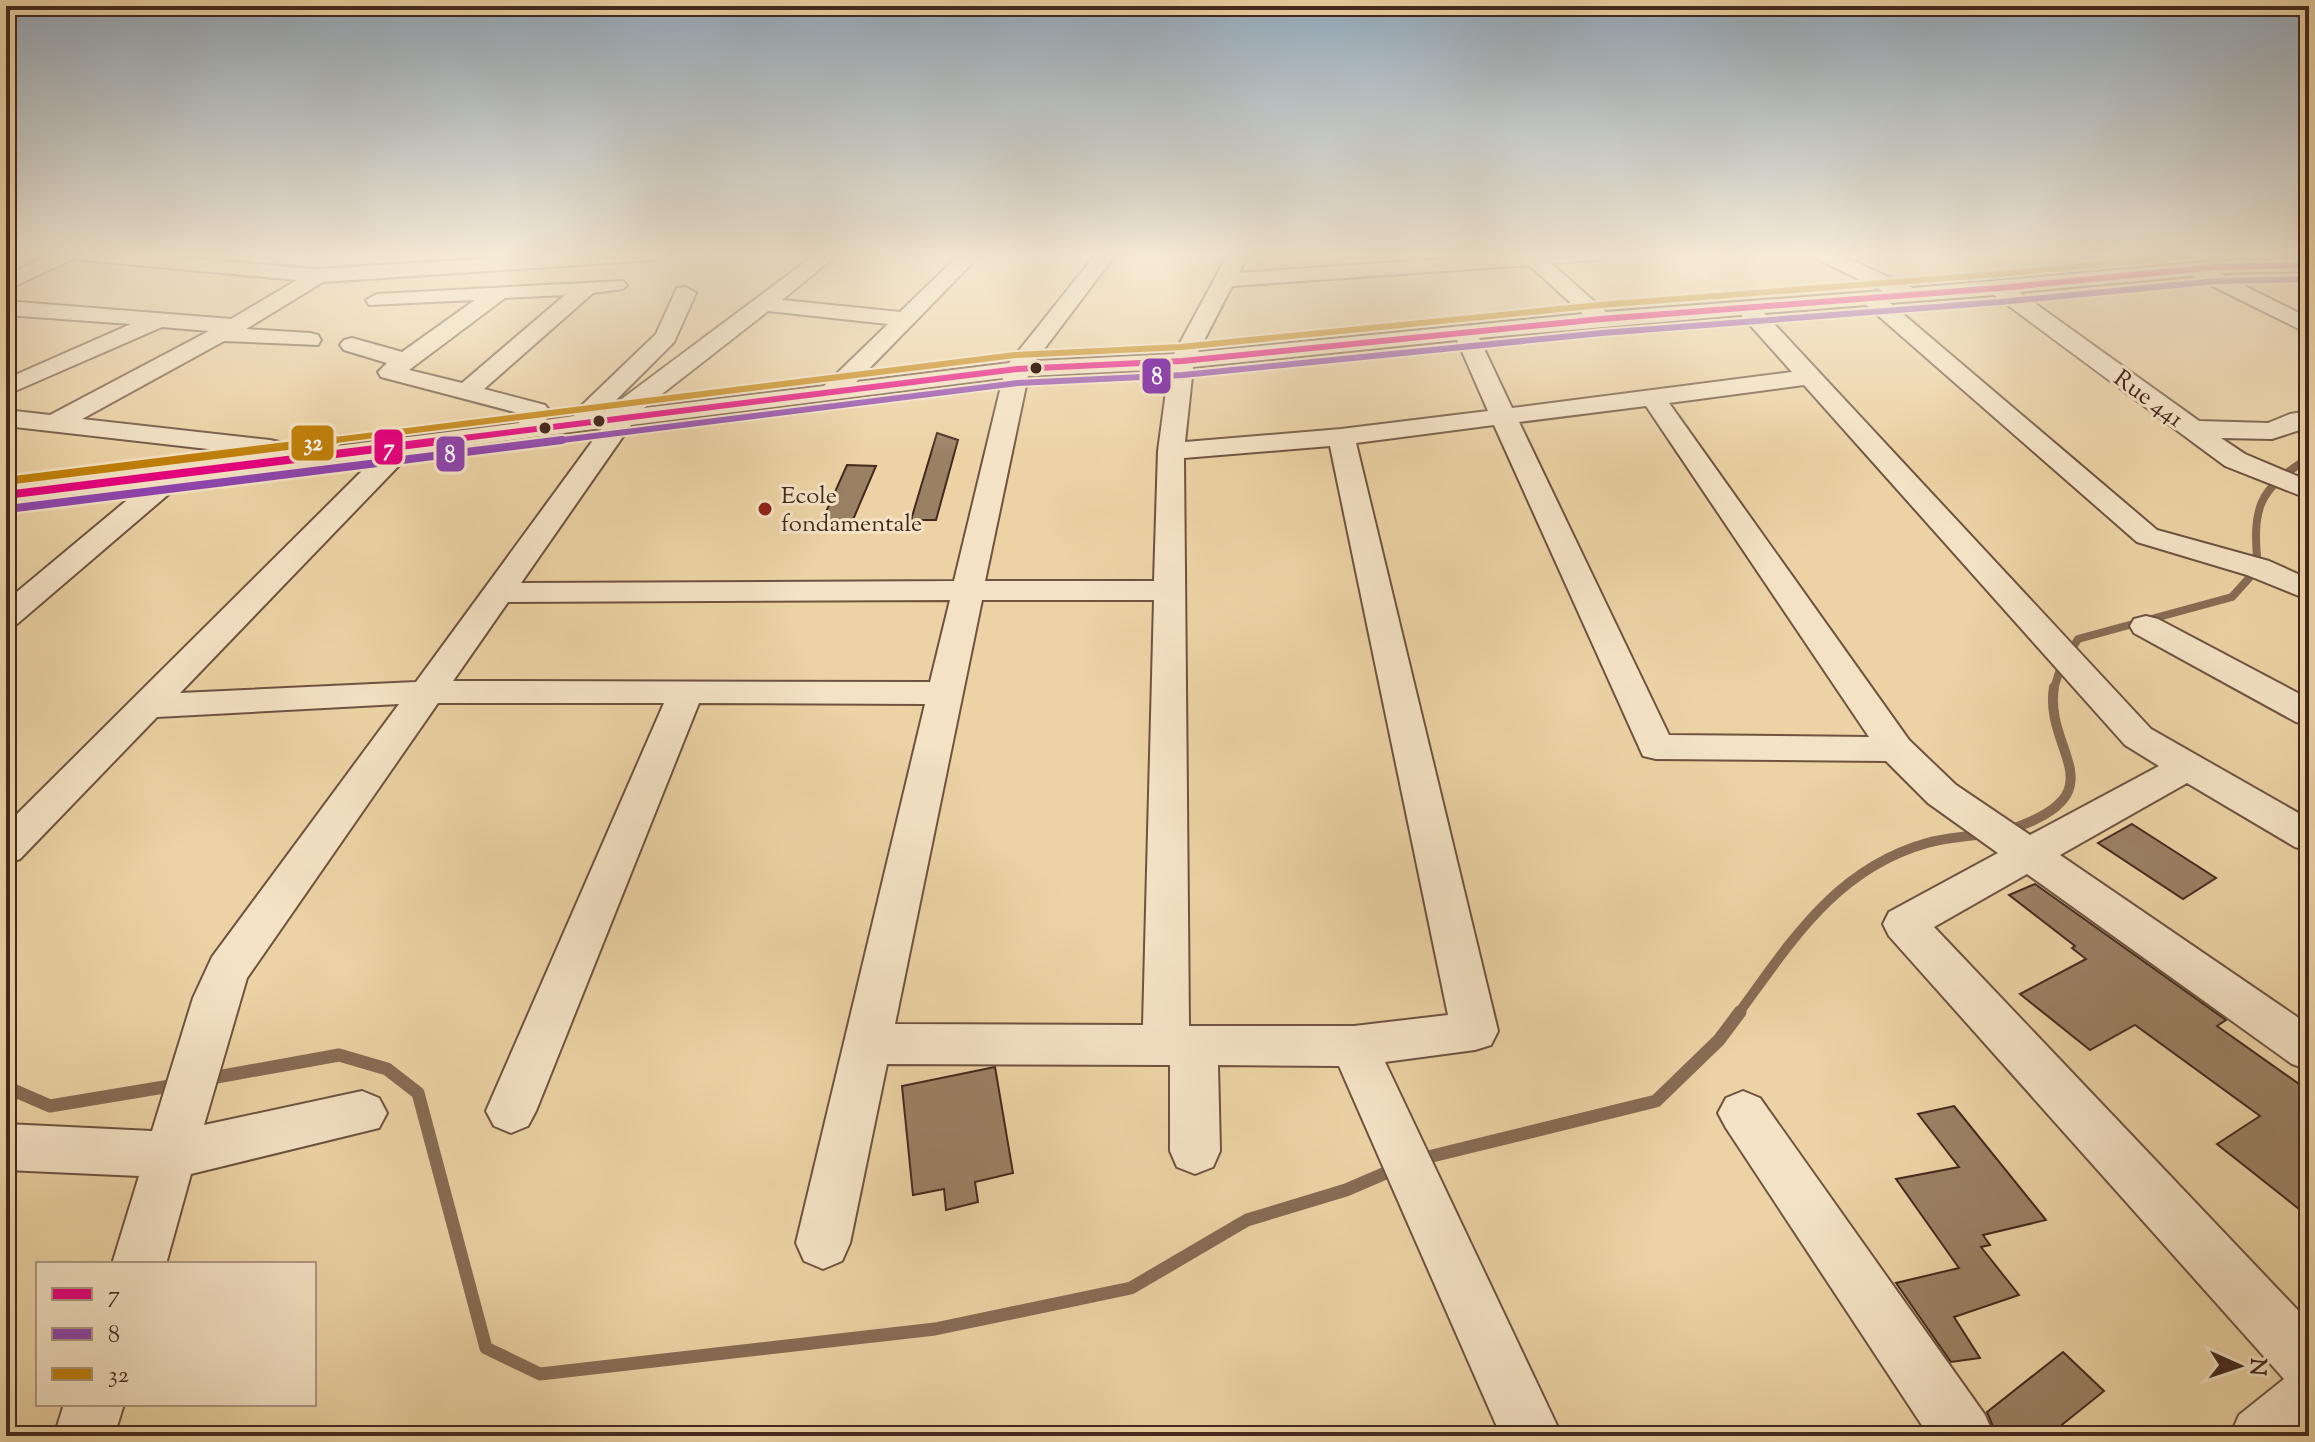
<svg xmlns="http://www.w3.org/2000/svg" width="2315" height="1442" font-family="'Sorts Mill Goudy',serif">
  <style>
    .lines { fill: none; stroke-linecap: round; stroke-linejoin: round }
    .stream-far2 { stroke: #876c54; stroke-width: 8 }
    .stream-far1 { stroke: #876c54; stroke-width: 10 }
    .stream { stroke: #876c54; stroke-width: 13 }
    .building { fill: #9b8164; stroke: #44291f; stroke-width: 2 }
    .street-casing { stroke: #6e5340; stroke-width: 4 }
    .street { fill: #f3e2c4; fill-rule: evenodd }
    .bus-1-far1-casing { stroke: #f3e2c4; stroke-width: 10 }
    .bus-1-casing { stroke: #f3e2c4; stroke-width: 13 }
    .bus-2-far1-casing { stroke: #f3e2c4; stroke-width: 10 }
    .bus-2-casing { stroke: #f3e2c4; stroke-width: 13 }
    .bus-3-far1-casing { stroke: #f3e2c4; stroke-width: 10 }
    .bus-3-casing { stroke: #f3e2c4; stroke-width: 13 }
    .bus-1-far1 { stroke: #e5007d; stroke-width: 6 }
    .bus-1 { stroke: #e5007d; stroke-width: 8 }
    .bus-2-far1 { stroke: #8e44ad; stroke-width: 6 }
    .bus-2 { stroke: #8e44ad; stroke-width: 8 }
    .bus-3-far1 { stroke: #c18009; stroke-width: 6 }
    .bus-3 { stroke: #c18009; stroke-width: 8 }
    .bus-dot { fill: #44291f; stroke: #f3e2c4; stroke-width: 3 }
    .poi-dot { fill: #8f2418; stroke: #f3e2c4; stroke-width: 3 }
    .labels { text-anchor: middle; stroke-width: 6; stroke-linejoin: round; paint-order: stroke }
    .far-street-label { font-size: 24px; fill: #44291f; stroke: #f3e2c4 }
    .far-poi-label { font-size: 24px; fill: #44291f; stroke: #f3e2c4; text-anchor: start }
    .line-badge { stroke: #f3e2c4; stroke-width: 3 }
    .badge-label { font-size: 22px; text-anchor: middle; font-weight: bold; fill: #fff }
  </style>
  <rect width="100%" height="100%" fill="#ecd2a4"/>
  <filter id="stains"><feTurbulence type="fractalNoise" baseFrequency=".0025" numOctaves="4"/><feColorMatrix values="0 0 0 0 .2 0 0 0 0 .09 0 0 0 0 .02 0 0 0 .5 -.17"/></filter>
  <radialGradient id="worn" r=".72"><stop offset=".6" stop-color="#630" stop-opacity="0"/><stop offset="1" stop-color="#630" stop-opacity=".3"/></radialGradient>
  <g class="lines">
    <path class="stream-far2" d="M2054,689L2060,669L2078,639L2232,597L2258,568C2252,508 2257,490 2309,458"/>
    <path class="stream-far1" d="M2009,830C2122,792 2043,752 2054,687
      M1738,1014C1791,942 1835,869 1927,843C1944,838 1964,837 1982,834"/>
    <path class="stream" d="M206,1079L339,1055L387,1069L418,1093L486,1348L540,1374L935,1329L1131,1288L1247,1220L1346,1190L1395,1169
      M6,1087L50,1106L176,1085
      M1420,1159L1656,1101L1719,1040L1740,1012"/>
  </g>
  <path class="building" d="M937,433L958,440L936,520H911Z
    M847,465L876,466L852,522L822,521Z
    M2132,824L2216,878L2183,899L2098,843Z
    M2035,884L2226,1020L2217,1026L2309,1091V1217L2217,1144L2260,1116L2135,1025L2090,1050L2020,994L2086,959L2072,948L2075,946L2009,895Z
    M995,1067L1013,1173L975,1182L978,1202L946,1210L944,1189L913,1195L902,1086Z
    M1954,1106L2046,1220L1983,1235L1990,1245L1981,1247L2019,1295L1954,1317L1980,1358L1951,1362L1896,1283L1959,1268L1896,1179L1959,1167L1918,1114Z
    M2063,1352L2104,1391L2048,1436H1997L1987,1412Z"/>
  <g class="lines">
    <defs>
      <path id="street" d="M52,254H140L315,269L565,254H665L655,260L323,282L246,329L310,333L318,335L321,340L318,345L224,341L82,419L270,440L279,442L283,448L280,453L519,423L522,414L381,377L378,372L387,363L344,350L340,345L344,340L352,338L402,352L475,300L369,305L366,300L377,294L623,281L627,285L623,289L593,293L484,389L545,405L549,410L546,420L574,416L577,410L656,334L677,288L685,287L696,293L674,342L603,413L816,254H838L782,300L900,312L960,254H981L856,382L1009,363L1096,254H1116L1035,361L1174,354L1228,254H1248L1239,273L1513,254H1607L1597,260L1551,263L1606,312L1883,291L1815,258L1812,254H1838L1913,288L2216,261L2309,259V271L2219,273L2309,318V334L2192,276L2019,292L2199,421L2268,423L2290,414L2309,411V427L2272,439L2221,438L2245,454L2309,481V499L2225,466L1994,295L1890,303L2157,530L2269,561L2309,579V600L2247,575L2137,542L1866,305L1764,313L2151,729L2309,819V851L2295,847L2187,783L2060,855L2309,1025V1070L2292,1064L2027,874L1934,927L2309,1322V1435L2230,1436L2239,1415L2284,1379L1889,936L1883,924L1889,912L1998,853L1928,803L1886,761L1656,759L1643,756L1494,425L1356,443L1498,1031L1491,1045L1475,1050L1385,1062L1562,1436H1501L1339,1066L1218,1065L1220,1151L1213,1167L1195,1174L1177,1167L1170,1151V1065L887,1064L850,1243L842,1261L823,1269L804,1261L796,1243L925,704L699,703L536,1111L528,1126L511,1133L494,1126L486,1111L664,703H438L247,978L204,1125L362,1091L379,1098L387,1113L379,1128L191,1174L166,1264H112L139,1176L6,1170V1124L152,1131L193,998L212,957L399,704L157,717L20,859L6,864V825L376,457L184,481L17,624L6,627V601L144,486L6,503V487L261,455L6,426V410L50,415L209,331L162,327L6,395V379L131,324L6,315V301L231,319L297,280L73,259L6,290V276ZM1529,265L1583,314L1198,352L1232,286ZM565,295L462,383L409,370L505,298ZM768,311L888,324L824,386L644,408ZM1741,315L1792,372L1512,408L1479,338ZM1457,340L1488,411L1341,429L1185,442L1193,367ZM1169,369L1158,451L1154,581H985L1028,376ZM1003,378L954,581L521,583L631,425ZM1804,385L2125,745L2159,766L2030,835L1956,785L1909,740L1669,403ZM1646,406L1869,737L1669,735L1519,422ZM602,428L416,682L180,693L411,453ZM1330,446L1448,1015L1354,1026H1189L1184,458ZM950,600L930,682L453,681L508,602ZM982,600H1154L1143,1025L895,1024Z
        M2146,616L2158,619L2309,699V725L2296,722L2134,633L2130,626L2134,619Z
        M1743,1091L1760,1098L1985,1415L1994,1436H1929L1726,1128L1718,1113L1726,1098Z
        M64,1404H124L114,1436H54Z"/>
    </defs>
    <use href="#street" class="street-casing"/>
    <use href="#street" class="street"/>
    <defs>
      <path id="bus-1-far1" d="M432,442L1017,369L1182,361L1601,319L1999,288L2216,267L2309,265"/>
      <path id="bus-1" d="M6,495L448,440"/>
      <path id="bus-2-far1" d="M546,442L1018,383L1183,375L1602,333L2000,302L2217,281L2309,279"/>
      <path id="bus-2" d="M8,509L562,440"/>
      <path id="bus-3-far1" d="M319,442L1015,355L1181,347L1600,305L1998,274L2207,254"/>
      <path id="bus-3" d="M6,481L335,440"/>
    </defs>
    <use href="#bus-1-far1" class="bus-1-far1-casing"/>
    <use href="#bus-1" class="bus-1-casing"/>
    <use href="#bus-2-far1" class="bus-2-far1-casing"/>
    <use href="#bus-2" class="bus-2-casing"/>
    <use href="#bus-3-far1" class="bus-3-far1-casing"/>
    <use href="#bus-3" class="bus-3-casing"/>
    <use href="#bus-1-far1" class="bus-1-far1"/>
    <use href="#bus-1" class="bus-1"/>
    <use href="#bus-2-far1" class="bus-2-far1"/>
    <use href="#bus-2" class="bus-2"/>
    <use href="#bus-3-far1" class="bus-3-far1"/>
    <use href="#bus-3" class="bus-3"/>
  </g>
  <linearGradient id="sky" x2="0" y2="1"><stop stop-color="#93a9bb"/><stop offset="0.56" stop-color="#f6ebd6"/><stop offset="1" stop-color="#f6ebd6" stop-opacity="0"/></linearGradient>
  <rect width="2315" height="456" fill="url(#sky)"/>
  <g class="bus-dot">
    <circle cx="1036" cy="368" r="7"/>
    <circle cx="599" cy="421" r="7"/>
    <circle cx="545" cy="428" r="7"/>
  </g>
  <circle class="poi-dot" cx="765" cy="509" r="8"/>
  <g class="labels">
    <g class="far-street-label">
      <text transform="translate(2149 398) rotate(36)" y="8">Rue 441</text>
    </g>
    <g class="far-poi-label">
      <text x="781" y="503">Ecole<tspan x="781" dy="28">fondamentale</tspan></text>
    </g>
  </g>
  <g class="line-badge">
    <rect x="1141" y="357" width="31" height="38" rx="8" fill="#8e44ad"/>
    <rect x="290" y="424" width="45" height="38" rx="8" fill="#c18009"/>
    <rect x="373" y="428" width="31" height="38" rx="8" fill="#e5007d"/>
    <rect x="435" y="435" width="31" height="38" rx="8" fill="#8e44ad"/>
  </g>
  <g class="badge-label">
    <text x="1157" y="384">8</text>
    <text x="313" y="450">32</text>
    <text x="389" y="455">7</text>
    <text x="450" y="462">8</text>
  </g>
  <rect width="2315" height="1442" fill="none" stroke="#ecd2a4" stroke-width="32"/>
  <rect x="8" y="8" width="2299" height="1426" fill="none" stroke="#44291f" stroke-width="4"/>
  <rect x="16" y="16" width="2283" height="1410" fill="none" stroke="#44291f" stroke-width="2"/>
  <rect x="36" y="1262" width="280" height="144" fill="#f3e2c4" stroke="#ad9882" stroke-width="2"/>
  <rect x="52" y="1288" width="40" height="12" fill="#e5007d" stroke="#ad9882" stroke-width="2"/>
  <text x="108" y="1302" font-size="24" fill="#44291f">7</text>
  <rect x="52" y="1328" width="40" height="12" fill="#8e44ad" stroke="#ad9882" stroke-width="2"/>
  <text x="108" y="1342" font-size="24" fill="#44291f">8</text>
  <rect x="52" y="1368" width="40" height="12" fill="#c18009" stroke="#ad9882" stroke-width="2"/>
  <text x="108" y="1382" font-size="24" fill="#44291f">32</text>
  <g transform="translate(2239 1366) rotate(93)" stroke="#f3e2c4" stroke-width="6" paint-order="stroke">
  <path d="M0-6L14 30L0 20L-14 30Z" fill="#44291f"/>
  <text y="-12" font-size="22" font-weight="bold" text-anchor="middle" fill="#44291f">N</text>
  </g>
  <rect width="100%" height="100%" filter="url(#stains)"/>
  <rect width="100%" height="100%" fill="url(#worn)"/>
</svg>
